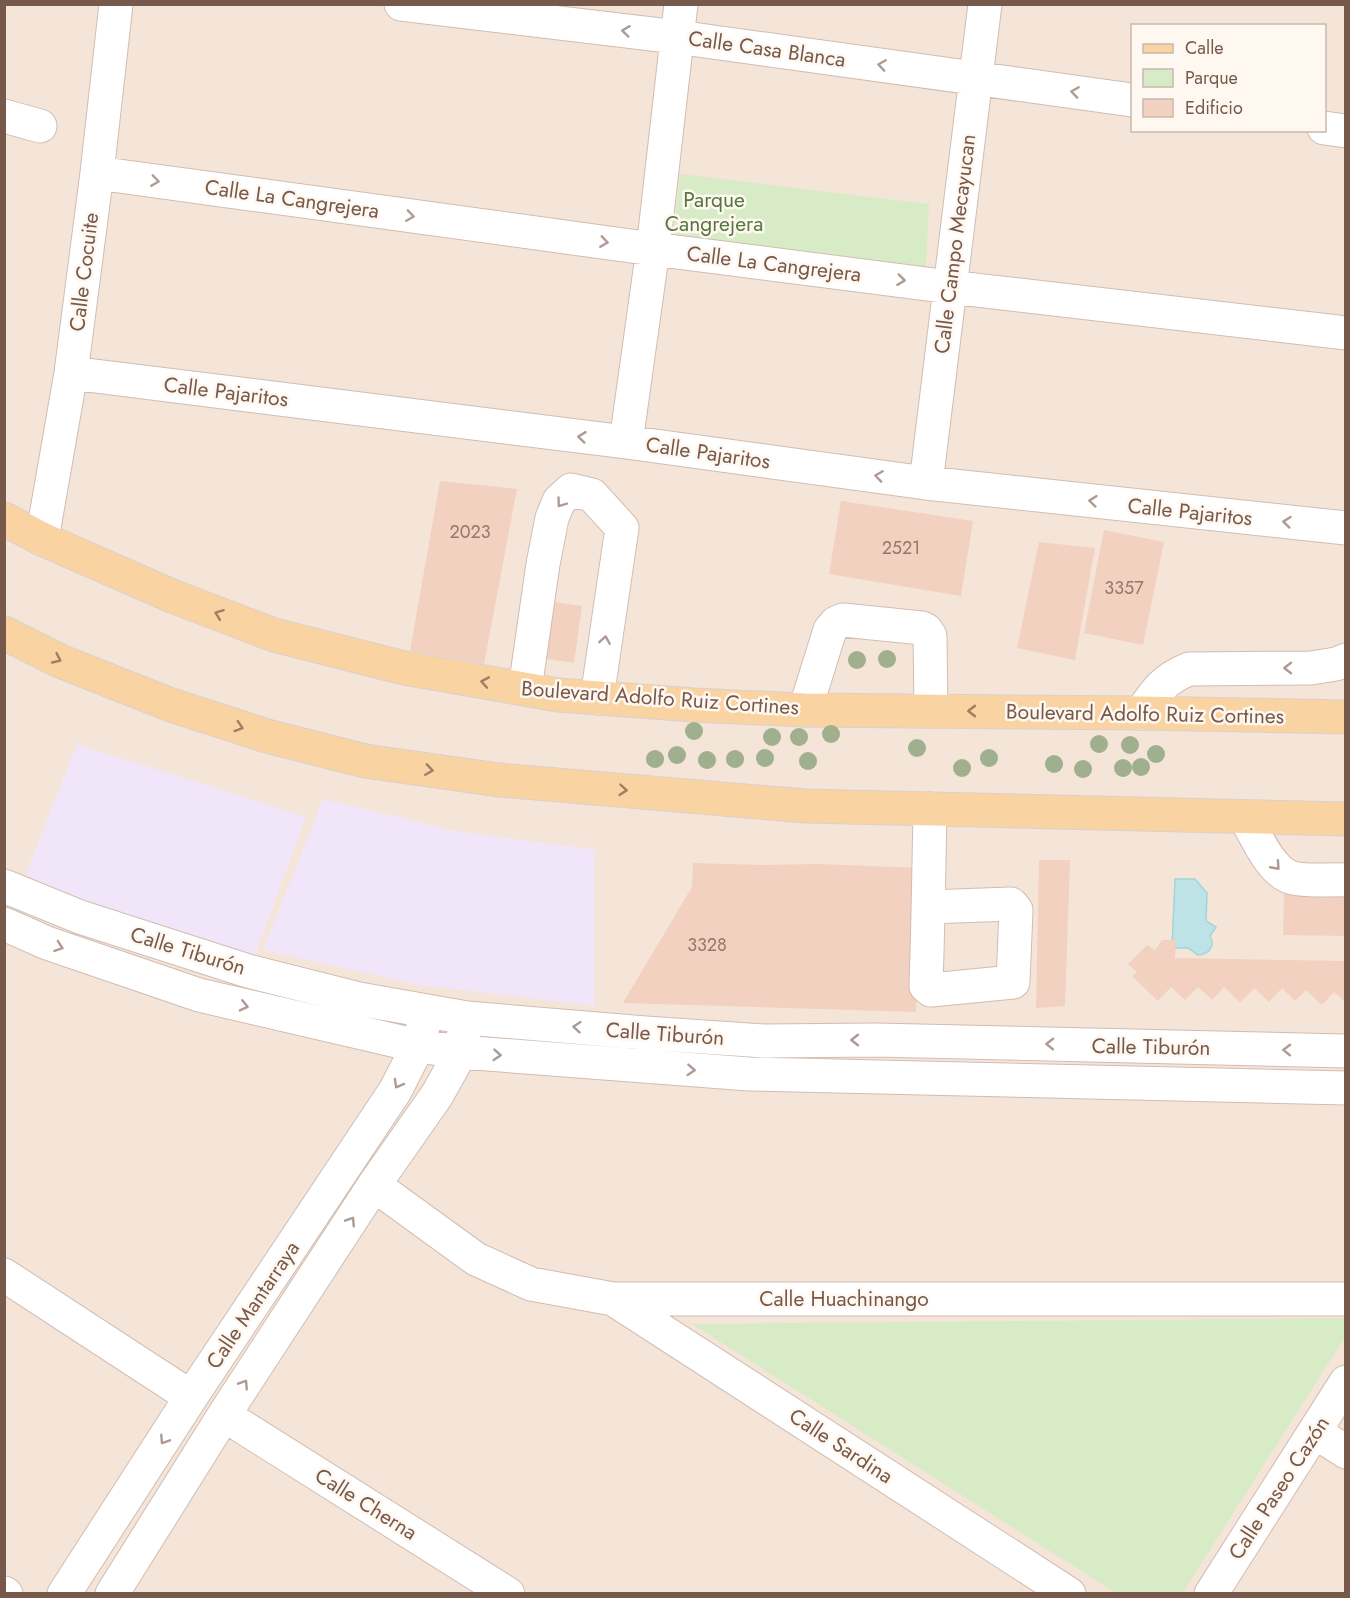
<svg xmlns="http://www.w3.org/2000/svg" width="1350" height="1598" font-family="Jost,sans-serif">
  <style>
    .residential { fill: #f4e5d8; fill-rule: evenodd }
    .education { fill: #f1e6f9 }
    .green { fill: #d8ebc7 }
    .water { fill: #bde3e6; stroke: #a3d4d8; stroke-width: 1.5 }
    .building { fill: #f2d1c1 }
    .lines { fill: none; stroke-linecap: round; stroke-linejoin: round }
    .minor-casing { stroke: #d1bdb1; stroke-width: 35 }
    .major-casing { stroke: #d9d1cd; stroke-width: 35 }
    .minor { stroke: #fff; stroke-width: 33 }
    .major { stroke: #fad3a3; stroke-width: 33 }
    .tree { fill: #a0af8d }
    .oneway { stroke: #ad9b94 }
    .oneway2 { stroke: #9e7e66 }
    .labels { text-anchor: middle; stroke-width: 5; stroke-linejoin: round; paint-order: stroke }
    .number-label { font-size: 18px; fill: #967769 }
    .street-label { font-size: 21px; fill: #77594c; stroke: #fff8f0 }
    .park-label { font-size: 21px; fill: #557741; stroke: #fff8f0 }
  </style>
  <rect width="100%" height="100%" fill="#fcf4e9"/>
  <path class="residential" d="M5,5H1345V1593L5,1594ZM1132,26H1324V130H1132Z"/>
  <path class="education" d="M77,744L306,817L251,965L20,888Z
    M323,799L451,830L595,850L594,1006L420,985L263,950Z"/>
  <path class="green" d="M680,174L929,204L926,268L673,241Z
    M1345,1318V1337L1182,1594L1116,1593L692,1324Z"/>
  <path class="water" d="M1175,879H1195L1207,893L1206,921L1216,927L1210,936C1215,946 1210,954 1198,955L1188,948H1172Z"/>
  <path class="building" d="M440,481L517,489L484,664L410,651Z
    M841,501L973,521L961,596L829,574Z
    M1104,530L1164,542L1143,645L1084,633Z
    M1039,542L1095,548L1075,660L1017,648Z
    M547,601L582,606L574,663L540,658Z
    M1039,860H1070L1065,1006L1036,1008Z
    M693,863L761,865L818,864L923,868L916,1012L623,1003L692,887Z
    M1284,893H1346V936L1283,935Z
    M1162,940H1176L1175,958L1346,961V1003L1334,992L1322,1005L1306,990L1295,1001L1282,988L1269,1002L1254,988L1240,1003L1224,987L1212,1000L1198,987L1185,1000L1171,987L1158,1001L1132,976L1137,972L1128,964L1147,945L1155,950Z"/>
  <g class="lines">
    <defs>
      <path id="minor" d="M401,4L677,37L1132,100
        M4,116L40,126
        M1324,128L1346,131
        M97,173L653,249L950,287L1346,333
        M71,373L626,442L926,483L1346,528
        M626,442L653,249L681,4
        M926,483L985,4
        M42,539L71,373L97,173L116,4
        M525,689L543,564L552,518L559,501L571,490L592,495L622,528L597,698
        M805,710L830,630L836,623L843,620L922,628L926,630L930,636L931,711
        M1141,713C1156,691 1164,679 1189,669L1311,668L1336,664L1346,660
        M1245,817C1256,836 1271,873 1293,878C1309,882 1329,879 1346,880
        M4,886L80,917L248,971L359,999L467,1018L645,1033L765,1041L876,1040L1346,1051
        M928,907L1011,904L1016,910L1013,982L931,990L926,986C928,927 929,868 930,809
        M4,924L47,943L199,995L418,1046L461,1052L749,1074L1346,1088
        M374,1185L476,1259L531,1284L613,1299H1346
        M4,1275L191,1397
        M613,1299L1069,1594
        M224,1415L508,1594
        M1315,1432L1346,1452
        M4,1593L6,1594
        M64,1594L191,1397L395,1091L418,1046L423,1027
        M112,1594L224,1415L374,1185L437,1095L461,1052L464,1032
        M1211,1594L1346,1382"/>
      <path id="major" d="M4,519L42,539L172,596L274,635L404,668L558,695L694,705L805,710L1141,713L1346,717
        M4,633L60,661L171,705L267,736L365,761L499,780L805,806L1346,819"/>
    </defs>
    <use href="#minor" class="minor-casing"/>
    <use href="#major" class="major-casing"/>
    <use href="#minor" class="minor"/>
    <use href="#major" class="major"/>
  </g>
  <g class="tree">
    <circle cx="887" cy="659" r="9"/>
    <circle cx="857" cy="660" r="9"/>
    <circle cx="694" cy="731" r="9"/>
    <circle cx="831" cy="734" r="9"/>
    <circle cx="772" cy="737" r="9"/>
    <circle cx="799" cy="737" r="9"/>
    <circle cx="1099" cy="744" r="9"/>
    <circle cx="1130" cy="745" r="9"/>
    <circle cx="917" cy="748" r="9"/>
    <circle cx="1156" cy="754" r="9"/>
    <circle cx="677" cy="755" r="9"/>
    <circle cx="765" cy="758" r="9"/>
    <circle cx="989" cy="758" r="9"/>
    <circle cx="655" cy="759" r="9"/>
    <circle cx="735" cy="759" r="9"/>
    <circle cx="707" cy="760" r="9"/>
    <circle cx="808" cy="761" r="9"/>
    <circle cx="1054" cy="764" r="9"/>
    <circle cx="1141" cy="767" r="9"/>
    <circle cx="962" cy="768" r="9"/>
    <circle cx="1123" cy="768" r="9"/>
    <circle cx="1083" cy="769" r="9"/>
  </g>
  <defs><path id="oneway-chevron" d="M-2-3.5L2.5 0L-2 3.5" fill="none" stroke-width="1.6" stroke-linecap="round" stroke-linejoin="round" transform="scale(1.5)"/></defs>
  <g class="oneway">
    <use href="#oneway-chevron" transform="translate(626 31) rotate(-173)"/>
    <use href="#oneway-chevron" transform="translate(882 65) rotate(-172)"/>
    <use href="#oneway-chevron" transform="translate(1075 92) rotate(-172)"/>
    <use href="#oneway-chevron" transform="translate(155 181) rotate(8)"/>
    <use href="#oneway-chevron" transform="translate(410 216) rotate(8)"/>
    <use href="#oneway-chevron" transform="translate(604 242) rotate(8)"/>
    <use href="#oneway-chevron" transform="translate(901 280) rotate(7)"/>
    <use href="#oneway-chevron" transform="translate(582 437) rotate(-173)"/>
    <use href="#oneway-chevron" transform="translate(879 476) rotate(-172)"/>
    <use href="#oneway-chevron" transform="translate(1093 501) rotate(-174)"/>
    <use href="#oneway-chevron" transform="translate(561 503) rotate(126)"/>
    <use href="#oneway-chevron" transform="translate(1287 522) rotate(-174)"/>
    <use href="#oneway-chevron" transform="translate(605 640) rotate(-81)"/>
    <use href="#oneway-chevron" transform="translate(1288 668) rotate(180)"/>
    <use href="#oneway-chevron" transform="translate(1276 866) rotate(48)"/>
    <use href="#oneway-chevron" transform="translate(59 947) rotate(19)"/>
    <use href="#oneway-chevron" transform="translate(244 1006) rotate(13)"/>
    <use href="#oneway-chevron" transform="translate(577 1027) rotate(-175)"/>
    <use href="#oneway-chevron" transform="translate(855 1040) rotate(180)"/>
    <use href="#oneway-chevron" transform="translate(1050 1044) rotate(-179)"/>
    <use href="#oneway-chevron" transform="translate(1287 1050) rotate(-179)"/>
    <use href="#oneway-chevron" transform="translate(497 1055) rotate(4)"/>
    <use href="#oneway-chevron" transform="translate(691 1070) rotate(4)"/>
    <use href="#oneway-chevron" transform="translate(398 1084) rotate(119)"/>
    <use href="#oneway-chevron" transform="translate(351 1221) rotate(-57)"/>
    <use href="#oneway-chevron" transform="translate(244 1384) rotate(-57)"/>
    <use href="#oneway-chevron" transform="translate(164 1440) rotate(123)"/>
  </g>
  <g class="oneway2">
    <use href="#oneway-chevron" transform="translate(219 614) rotate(-159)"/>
    <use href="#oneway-chevron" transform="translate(57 659) rotate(25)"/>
    <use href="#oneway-chevron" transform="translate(485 682) rotate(-170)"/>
    <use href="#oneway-chevron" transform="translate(972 711) rotate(-180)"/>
    <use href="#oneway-chevron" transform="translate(239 727) rotate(18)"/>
    <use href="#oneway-chevron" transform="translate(429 770) rotate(8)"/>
    <use href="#oneway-chevron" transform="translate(623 790) rotate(5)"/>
  </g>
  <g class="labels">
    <g class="number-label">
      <text x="470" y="538">2023</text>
      <text x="901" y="554">2521</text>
      <text x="1124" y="594">3357</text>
      <text x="707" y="951">3328</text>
    </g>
    <g class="street-label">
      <text transform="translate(767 49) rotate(8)" y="7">Calle Casa Blanca</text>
      <text transform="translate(292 199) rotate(8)" y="7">Calle La Cangrejera</text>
      <text transform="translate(955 244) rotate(-83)" y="7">Calle Campo Mecayucan</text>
      <text transform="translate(774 264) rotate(7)" y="7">Calle La Cangrejera</text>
      <text transform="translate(84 272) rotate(-83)" y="7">Calle Cocuite</text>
      <text transform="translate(226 392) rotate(7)" y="7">Calle Pajaritos</text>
      <text transform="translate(708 453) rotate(8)" y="7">Calle Pajaritos</text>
      <text transform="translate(1190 512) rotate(6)" y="7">Calle Pajaritos</text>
      <text transform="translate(660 698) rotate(4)" y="7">Boulevard Adolfo Ruiz Cortines</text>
      <text transform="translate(1145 714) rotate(1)" y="7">Boulevard Adolfo Ruiz Cortines</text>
      <text transform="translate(188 951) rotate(17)" y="7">Calle Tiburón</text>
      <text transform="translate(665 1034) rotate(4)" y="7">Calle Tiburón</text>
      <text transform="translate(1151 1047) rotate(1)" y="7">Calle Tiburón</text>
      <text x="844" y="1306">Calle Huachinango</text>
      <text transform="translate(253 1305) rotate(-56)" y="7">Calle Mantarraya</text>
      <text transform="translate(841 1446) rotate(33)" y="7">Calle Sardina</text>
      <text transform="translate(1279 1488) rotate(-57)" y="7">Calle Paseo Cazón</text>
      <text transform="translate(366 1504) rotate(32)" y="7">Calle Cherna</text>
    </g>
    <g class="park-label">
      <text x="714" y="207">Parque<tspan x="714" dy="24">Cangrejera</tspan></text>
    </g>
  </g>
  <rect width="1350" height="1598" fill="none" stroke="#77594c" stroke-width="12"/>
  <rect x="1131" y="24" width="195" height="108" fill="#fff8f0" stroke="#c9b8ae" stroke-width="1.5"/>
  <rect x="1143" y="44" width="30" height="9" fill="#fad3a3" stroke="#c9b8ae" stroke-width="1.5"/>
  <text x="1185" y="54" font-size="18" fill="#77594c">Calle</text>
  <rect x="1143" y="69" width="30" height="18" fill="#d8ebc7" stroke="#c9b8ae" stroke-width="1.5"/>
  <text x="1185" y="84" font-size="18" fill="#77594c">Parque</text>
  <rect x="1143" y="99" width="30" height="18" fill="#f2d1c1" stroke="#c9b8ae" stroke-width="1.5"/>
  <text x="1185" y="114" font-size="18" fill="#77594c">Edificio</text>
</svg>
